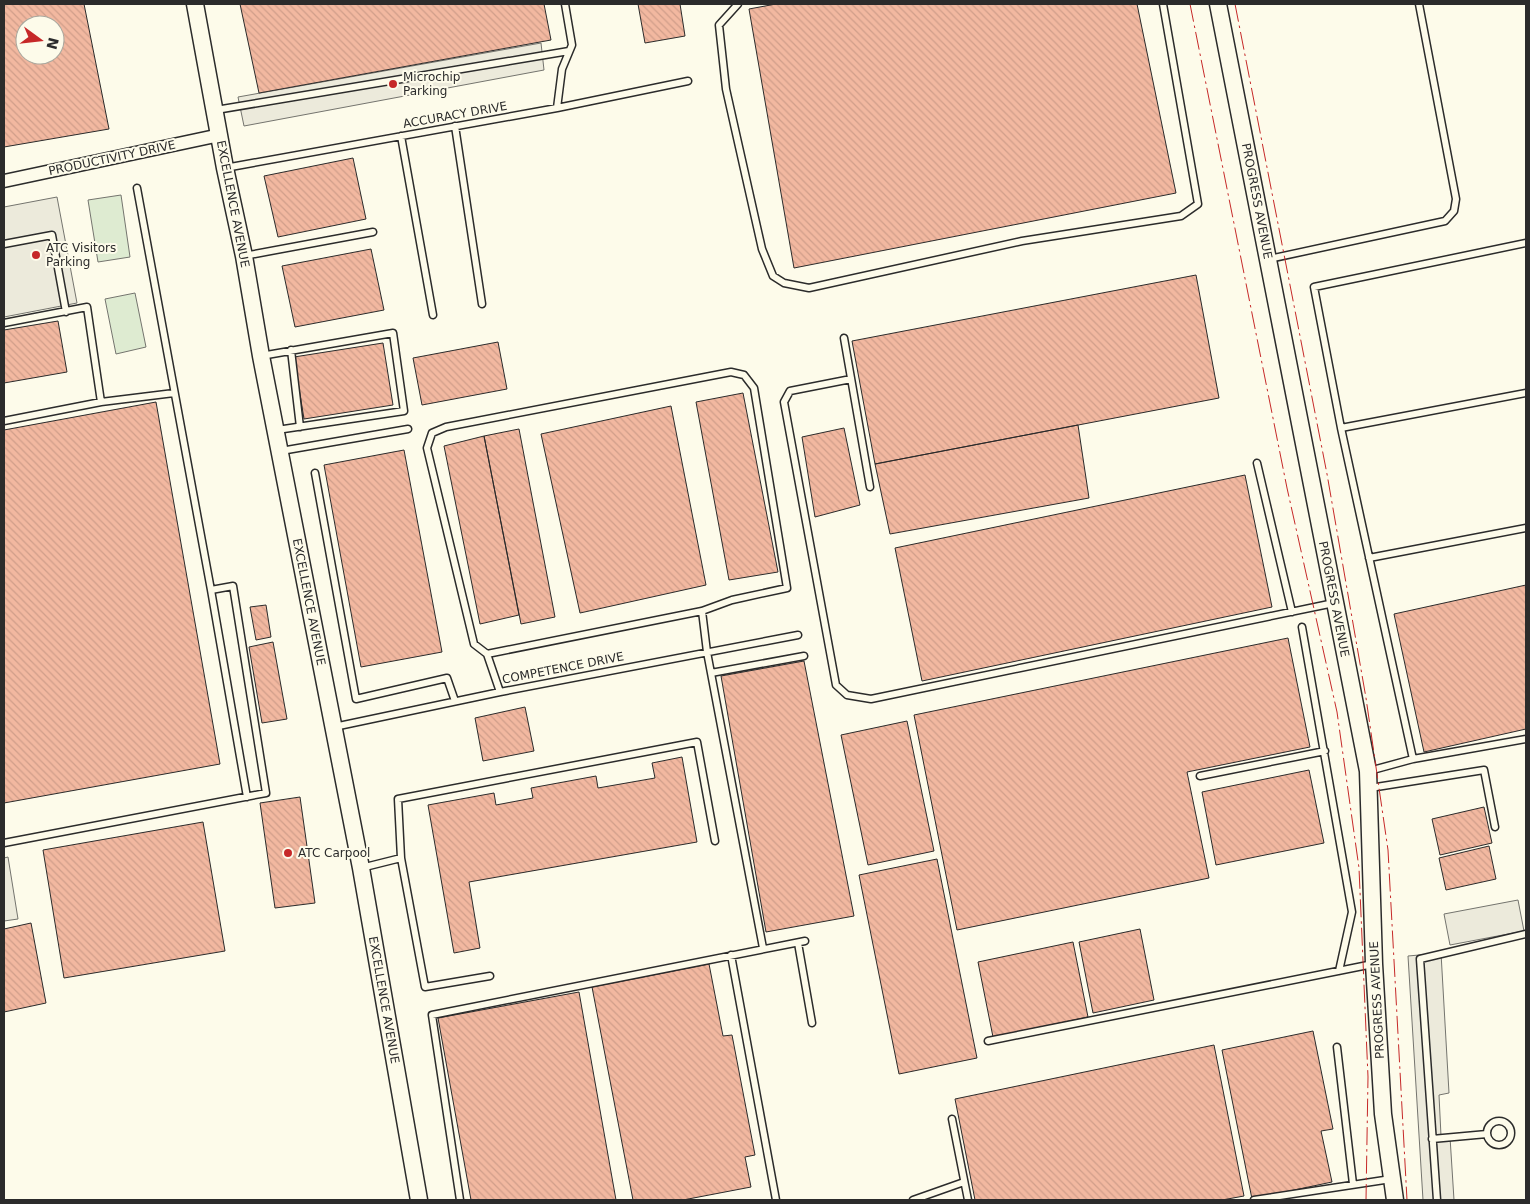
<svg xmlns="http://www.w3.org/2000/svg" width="1530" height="1204" font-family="'DejaVu Sans',sans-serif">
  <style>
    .grass { fill: #deebd1; stroke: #74746e }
    .parking { fill: #eceadb; stroke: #74746e }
    .building { fill: url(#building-back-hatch); stroke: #2b2b2b; fill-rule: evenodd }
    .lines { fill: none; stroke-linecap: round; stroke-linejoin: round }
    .service-casing { stroke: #2b2b2b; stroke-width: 9 }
    .minor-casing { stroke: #2b2b2b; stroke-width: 15 }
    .tertiary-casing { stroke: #2b2b2b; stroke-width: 19 }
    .service { stroke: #fdfbea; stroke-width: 6 }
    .minor { stroke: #fdfbea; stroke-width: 12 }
    .tertiary { stroke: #fdfbea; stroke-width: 16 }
    .power { stroke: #c62828; stroke-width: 1; stroke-dasharray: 18 4 2.5 4; stroke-linecap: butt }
    .poi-dot { fill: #c62828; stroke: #fdfbea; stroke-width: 2 }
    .labels { text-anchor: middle; stroke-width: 4; stroke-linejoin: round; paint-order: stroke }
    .poi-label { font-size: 12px; fill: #2b2b2b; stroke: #fdfbea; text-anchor: start }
    .street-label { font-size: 12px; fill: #2b2b2b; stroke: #fdfbea }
  </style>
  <defs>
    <pattern id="building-back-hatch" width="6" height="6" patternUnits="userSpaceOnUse" patternTransform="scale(1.25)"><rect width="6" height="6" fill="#f2b8a0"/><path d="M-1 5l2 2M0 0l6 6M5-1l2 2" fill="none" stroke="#d09e8a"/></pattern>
  </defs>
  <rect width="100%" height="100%" fill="#fdfbea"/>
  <path class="grass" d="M121,195L130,257L98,262L88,200Z
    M135,293L146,347L116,354L105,299Z"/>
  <path class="parking" d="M541,43L544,70L244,126L238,97Z
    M57,197L77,303L4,317V207Z
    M8,857L18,919L4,921V858Z
    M1518,900L1524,931L1450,945L1444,914Z
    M1441,953L1449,1093L1439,1095L1441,1136L1450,1137L1454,1200H1423L1408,956Z"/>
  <path class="building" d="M4,4H84L109,129L4,147ZM25,25H55V55H25Z
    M240,4H544L551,40L259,93Z
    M638,4H680L685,36L645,43Z
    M776,4H1137L1176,193L794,268L749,9Z
    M353,158L366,219L278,237L264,176Z
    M371,249L384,310L295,327L282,266Z
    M1196,275L1219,398L875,464L852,341Z
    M58,321L67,372L4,383V330Z
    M498,342L507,389L422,405L413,358Z
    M383,343L393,405L304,419L294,357Z
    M743,393L778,572L729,580L696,402Z
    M156,402L220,764L4,803V430Z
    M671,406L706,585L580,613L541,434Z
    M1078,425L1089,498L890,534L875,464Z
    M844,428L860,505L815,517L802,437Z
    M519,429L555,617L521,624L484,436Z
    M484,436L519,615L480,624L444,446Z
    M404,450L442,652L361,667L324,465Z
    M1245,475L1272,607L922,681L895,548Z
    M1526,585V729L1424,752L1394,614Z
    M266,605L271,637L256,640L250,607Z
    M1288,638L1310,747L1187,772L1209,878L957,930L914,715Z
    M273,642L287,719L262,723L249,647Z
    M804,661L854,916L766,932L721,676Z
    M525,707L534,751L483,761L475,718Z
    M907,721L934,851L868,865L841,735Z
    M682,757L697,842L469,882L480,948L454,953L428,805L494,793L496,805L533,798L531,788L596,776L598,788L655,778L652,763Z
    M1309,770L1324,843L1216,865L1202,792Z
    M300,797L315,903L275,908L260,803Z
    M1484,807L1492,843L1440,855L1432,819Z
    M203,822L225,951L64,978L43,850Z
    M1489,846L1496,879L1446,890L1439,858Z
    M937,859L977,1058L899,1074L859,875Z
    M31,923L46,1003L4,1012V929Z
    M1140,929L1154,1000L1093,1013L1079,942Z
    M1073,942L1088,1017L993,1037L978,962Z
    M709,964L723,1036L732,1035L755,1155L745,1157L751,1187L683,1200H633L592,987Z
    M579,992L616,1200H471L438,1018Z
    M1313,1031L1333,1129L1321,1131L1332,1182L1252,1199L1222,1050Z
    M1214,1045L1244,1196L1222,1200H975L955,1099Z"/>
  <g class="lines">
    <defs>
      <path id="service" d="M738,4L719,25L726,89L762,249L773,276L784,283L809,288L1022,241L1181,216L1198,204L1163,4
        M557,108L562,69L572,45L565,4
        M216,110L569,51
        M455,126L482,304
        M401,136L433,315
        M225,168L557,108L688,81
        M137,188L211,590L247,797
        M4,244L52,235L66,312
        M244,256L373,232
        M1269,259L1445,221L1454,211L1456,199L1419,4
        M4,323L87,307L101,402
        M844,338L870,487
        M291,350L300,427
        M261,356L393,333L404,411L277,430
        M851,379L790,391L784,402L836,685L847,695L871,699L1334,603
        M4,421L101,402L174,393
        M1341,428L1526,393
        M281,451L408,429
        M1257,463L1292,612
        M315,473L356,699L447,678L455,701
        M1369,558L1526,528
        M702,611L707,652L763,948
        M1302,627L1352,912L1339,971
        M487,654L702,611L732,600L787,588L754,388L744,375L731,372L446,427L432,433L427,448L474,644L487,654L500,692
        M711,673L804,656
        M334,727L500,692L798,635
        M1413,759L1341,428L1314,287L1526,243
        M1369,771L1413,759L1526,739
        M1200,776L1325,751
        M1370,788L1484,770L1495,827
        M4,843L266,793L233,586L211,590
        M361,868L401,858
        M798,943L812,1023
        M731,955L776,1200
        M490,976L425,987L401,858L398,799L697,742L715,841
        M988,1041L1373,964
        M1337,1047L1353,1184
        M952,1119L968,1200
        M1487 1133a12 12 0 1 1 24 0a12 12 0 1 1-24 0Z
        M1432,1139L1487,1134
        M460,1200L432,1015L805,941
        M913,1200L964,1182
        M1254,1200L1391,1179
        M1437,1200L1420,959L1526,934"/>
      <path id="minor" d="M4,181L220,135"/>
      <path id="tertiary" d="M195,4L225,168L244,256L261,356L361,868L419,1200
        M1218,4L1368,771L1374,964L1383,1114L1395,1200"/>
    </defs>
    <use href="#service" class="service-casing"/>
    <use href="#minor" class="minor-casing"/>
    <use href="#tertiary" class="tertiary-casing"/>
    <use href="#service" class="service"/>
    <use href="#minor" class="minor"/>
    <use href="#tertiary" class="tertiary"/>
    <path class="power" d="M1190,4L1287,488L1337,712L1359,868L1368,1077L1366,1200
      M1235,4L1327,474L1366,698L1388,850L1407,1200"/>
  </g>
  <g class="poi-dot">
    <circle cx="393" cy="84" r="5"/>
    <circle cx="36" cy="255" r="5"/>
    <circle cx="288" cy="853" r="5"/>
  </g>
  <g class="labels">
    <g class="poi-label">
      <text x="403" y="81">Microchip<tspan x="403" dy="14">Parking</tspan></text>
      <text x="46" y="252">ATC Visitors<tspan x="46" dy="14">Parking</tspan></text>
      <text x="298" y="857">ATC Carpool</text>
    </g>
    <g class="street-label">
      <text transform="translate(455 115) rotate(-10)" y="4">ACCURACY DRIVE</text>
      <text transform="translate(112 158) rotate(-12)" y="4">PRODUCTIVITY DRIVE</text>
      <text transform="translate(1257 201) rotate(79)" y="4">PROGRESS AVENUE</text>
      <text transform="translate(233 204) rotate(79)" y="4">EXCELLENCE AVENUE</text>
      <text transform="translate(1334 599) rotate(79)" y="4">PROGRESS AVENUE</text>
      <text transform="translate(309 602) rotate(79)" y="4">EXCELLENCE AVENUE</text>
      <text transform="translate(563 668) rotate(-11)" y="4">COMPETENCE DRIVE</text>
      <text transform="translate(384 1000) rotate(80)" y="4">EXCELLENCE AVENUE</text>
      <text transform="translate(1377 1000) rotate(-93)" y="4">PROGRESS AVENUE</text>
    </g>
  </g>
  <rect width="1530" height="1204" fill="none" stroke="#2b2b2b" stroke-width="10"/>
  <g transform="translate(40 40) rotate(105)"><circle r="24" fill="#fdfbea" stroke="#a9a89e"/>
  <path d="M0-4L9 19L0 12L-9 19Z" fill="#c62828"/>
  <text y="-8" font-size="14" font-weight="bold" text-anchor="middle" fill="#2b2b2b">N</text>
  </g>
</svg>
